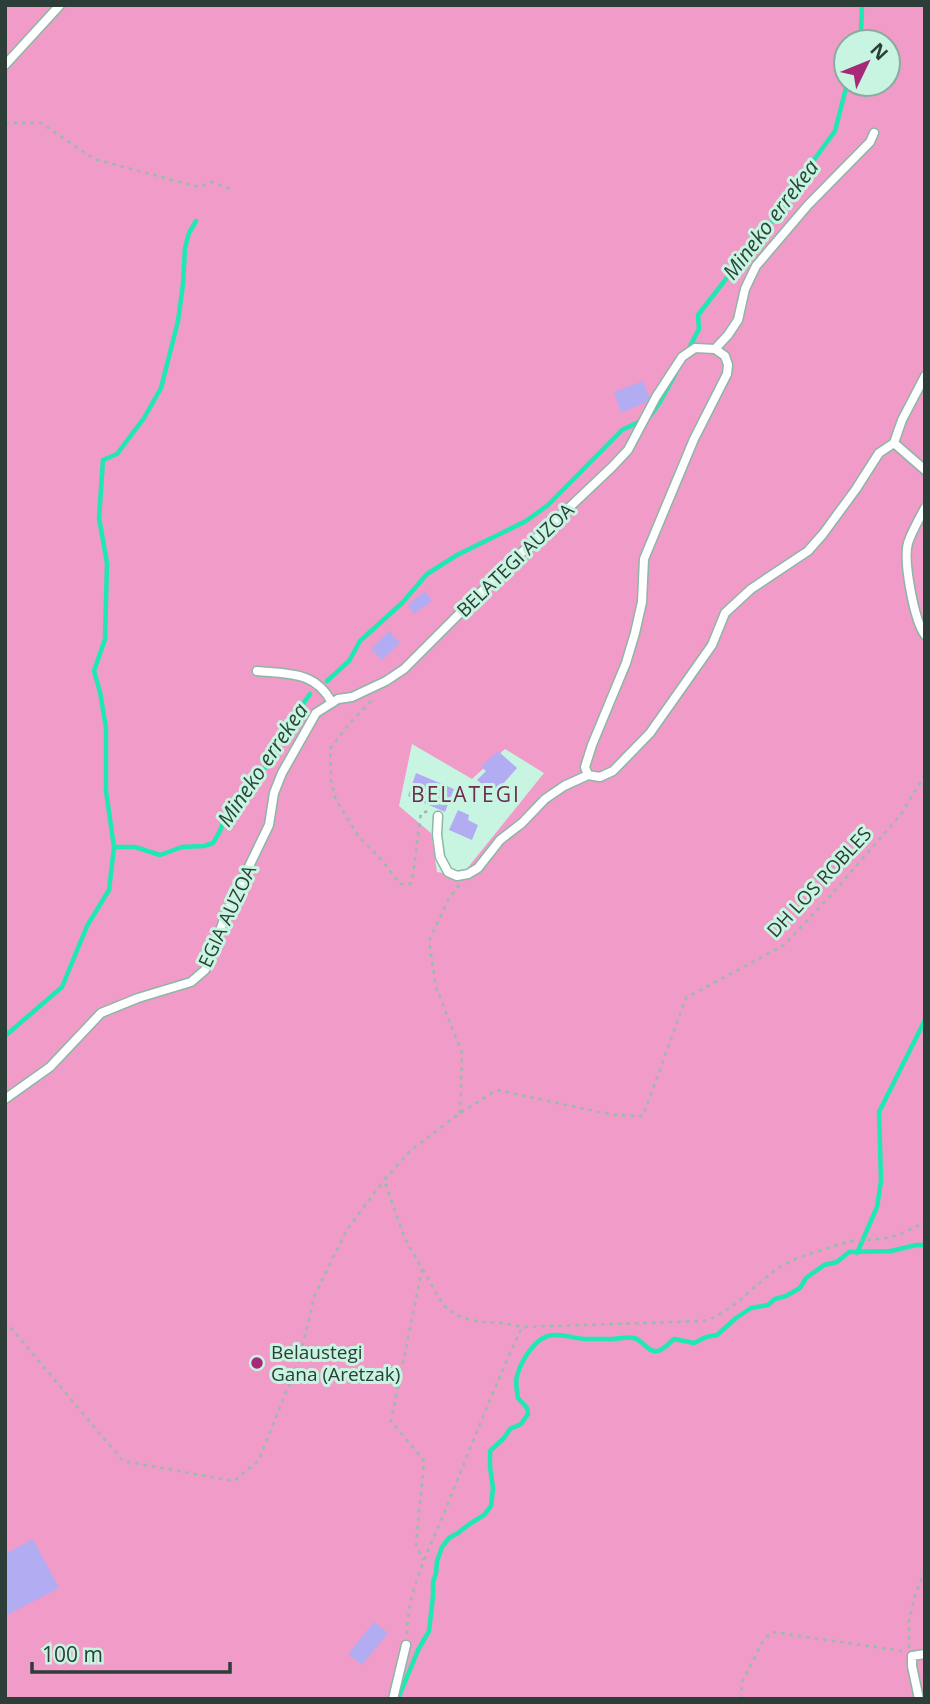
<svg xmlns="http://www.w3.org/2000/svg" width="930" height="1704" font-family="'Open Sans',sans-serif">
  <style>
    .green { fill: #f09bc8; fill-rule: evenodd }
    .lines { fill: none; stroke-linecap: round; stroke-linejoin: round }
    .stream { stroke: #1de9b1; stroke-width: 4.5 }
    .building { fill: #b2acf3 }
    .lane-casing { stroke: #8bb7a4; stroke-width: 11 }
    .path { stroke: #96bcac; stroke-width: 2.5; stroke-dasharray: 3.5 5; stroke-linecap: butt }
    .lane { stroke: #fff; stroke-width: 8 }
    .poi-dot { fill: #a82979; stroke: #c7f5e1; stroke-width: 2.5 }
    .labels { text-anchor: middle; stroke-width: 6; stroke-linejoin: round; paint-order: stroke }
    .street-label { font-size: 19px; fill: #2c3e37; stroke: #c7f5e1 }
    .poi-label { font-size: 19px; fill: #2c3e37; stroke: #c7f5e1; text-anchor: start }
    .water-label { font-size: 21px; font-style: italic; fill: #2a463a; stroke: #c7f5e1 }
    .neighbourhood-label { font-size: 21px; letter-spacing: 2px; fill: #6a2b4f; stroke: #c7f5e1 }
  </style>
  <rect width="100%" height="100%" fill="#c7f5e1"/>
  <path class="green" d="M5,5H925V1699H5ZM846,42H888V84H846ZM412,744L472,779L505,749L544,773L461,876L437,872L431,833L399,806Z"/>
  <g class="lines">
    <path class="stream" d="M858,42L861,32L862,5
      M688,350L699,329L698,315L764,230L778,216L803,175L835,131L847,84
      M651,415L660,402L676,373
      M327,681L349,661L360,641L402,603L427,574L457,555L526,521L548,505L622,430L641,421
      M114,847H135L160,855L182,847L204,846L213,843L220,831L226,815L247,795L273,755L281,735L310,694
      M5,1036L62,987L87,926L109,890L114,847L106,791V728L100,692L94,671L105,639L107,563L99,518L103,460L117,454L144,418L161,388L178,321L183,284L185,248L189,233L196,221
      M857,1253L877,1207L881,1181L879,1112L925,1020
      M398,1699L418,1650L429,1631L433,1596V1582L436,1573L437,1561L442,1547L449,1538L458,1533L468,1525L484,1515L491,1506L493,1488L490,1467V1451L504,1438L510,1429L521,1424L528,1414L527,1408L518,1398C517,1391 515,1383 517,1376C521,1361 536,1335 554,1335C565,1334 575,1339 586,1339C594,1339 600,1339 608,1339C617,1340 625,1336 634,1338C643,1340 648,1353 657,1351C663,1351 669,1343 674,1339L694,1343L706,1337L717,1335L736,1318L751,1308L768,1305L775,1299L786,1296L800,1288L806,1278L824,1265L837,1262L849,1252L891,1251L916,1245H925"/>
  </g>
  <path class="building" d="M643,381L650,400L621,413L614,392Z
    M425,591L432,601L414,614L408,605Z
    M389,631L400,643L382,660L371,649Z
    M498,751L517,768L494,794L477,780L486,771L481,767Z
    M416,773L454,789L445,812L408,796Z
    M458,810L469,815L468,820L478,825L472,840L449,830Z
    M33,1539L59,1588L5,1616V1554Z
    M374,1622L388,1633L362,1665L348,1654Z"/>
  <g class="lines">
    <defs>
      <path id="lane" d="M5,65L60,5
        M715,349L728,335L738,320L745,289L756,266L808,205L870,142L874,133
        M894,443L902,420L925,376
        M894,443L925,470
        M925,508C919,519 912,531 908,543C903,561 914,620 925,635
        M257,671C288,674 316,671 332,703
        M438,816L437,835L440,857L448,872L457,876L468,874L478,868L500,840L522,823L545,799L564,786L588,775
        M5,1099L50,1067L101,1013L138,998L191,982L205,970L211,958L225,916L269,825L274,793L282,773L316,713L338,699L352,697L386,681L404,669L497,576L612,467L628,450L656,397L682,357L695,348L715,349L725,356L728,365L727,374L694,439L644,559L642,602L635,633L626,663L592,745L585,767L588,775L600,777L613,771L650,733L712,645L725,613L751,589L808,551L823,534L856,489L879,453L894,443
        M393,1699L406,1645
        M919,1699L912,1666V1656L925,1654"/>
    </defs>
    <use href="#lane" class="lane-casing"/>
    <path class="path" d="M5,123H41L94,159L199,187L213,182L232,190
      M371,701L349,724L330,749L331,781L336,800L358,836L381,859L400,884H410L413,874L421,813L429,811
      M925,775L901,814L832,894L784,945L686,998L643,1116L613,1115L497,1090L460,1113L410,1151L384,1180L405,1239L444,1306L462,1318L482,1322L502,1323L522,1327L704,1321C737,1311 757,1279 787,1263C799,1256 834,1246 848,1242C859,1240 870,1240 880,1239C897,1237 911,1230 925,1221
      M459,885L448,900L429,941L436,987L462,1053L460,1113
      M422,1269L391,1421L424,1461L416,1545L423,1560
      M5,1321L123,1461L234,1481L259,1460L300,1357L314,1297L346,1231L384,1180
      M407,1634C407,1589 431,1546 447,1506C471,1446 495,1385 522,1327
      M909,1648V1621L915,1595L925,1570
      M741,1699L742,1682L764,1639L773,1632L902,1651"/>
    <use href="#lane" class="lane"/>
  </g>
  <circle class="poi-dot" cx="257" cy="1363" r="7"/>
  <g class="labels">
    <g class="street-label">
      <text transform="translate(515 560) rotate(-44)" y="7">BELATEGI AUZOA</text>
      <text transform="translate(819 882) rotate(-47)" y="7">DH LOS ROBLES</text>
      <text transform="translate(227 916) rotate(-65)" y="7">EGIA AUZOA</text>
    </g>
    <g class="poi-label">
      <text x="271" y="1359">Belaustegi<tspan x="271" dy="22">Gana (Aretzak)</tspan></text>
    </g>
    <g class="water-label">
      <text transform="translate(771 220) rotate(-53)" y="7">Mineko errekea</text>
      <text transform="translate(263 765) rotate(-56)" y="7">Mineko errekea</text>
    </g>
    <g class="neighbourhood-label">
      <text x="466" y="802">BELATEGI</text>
    </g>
  </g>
  <rect width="930" height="1704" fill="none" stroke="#2c3e37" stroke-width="14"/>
  <g transform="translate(867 63) rotate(47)"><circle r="33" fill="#c7f5e1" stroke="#89ac9d" stroke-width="2"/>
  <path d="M0-5L12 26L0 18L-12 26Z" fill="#a82979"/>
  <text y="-10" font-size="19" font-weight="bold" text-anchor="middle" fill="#2c3e37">N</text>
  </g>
  <path d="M32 1662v10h198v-10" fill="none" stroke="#2c3e37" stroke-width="3.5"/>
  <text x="42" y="1662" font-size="21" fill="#2c3e37" stroke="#c7f5e1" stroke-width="5" paint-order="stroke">100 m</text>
</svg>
